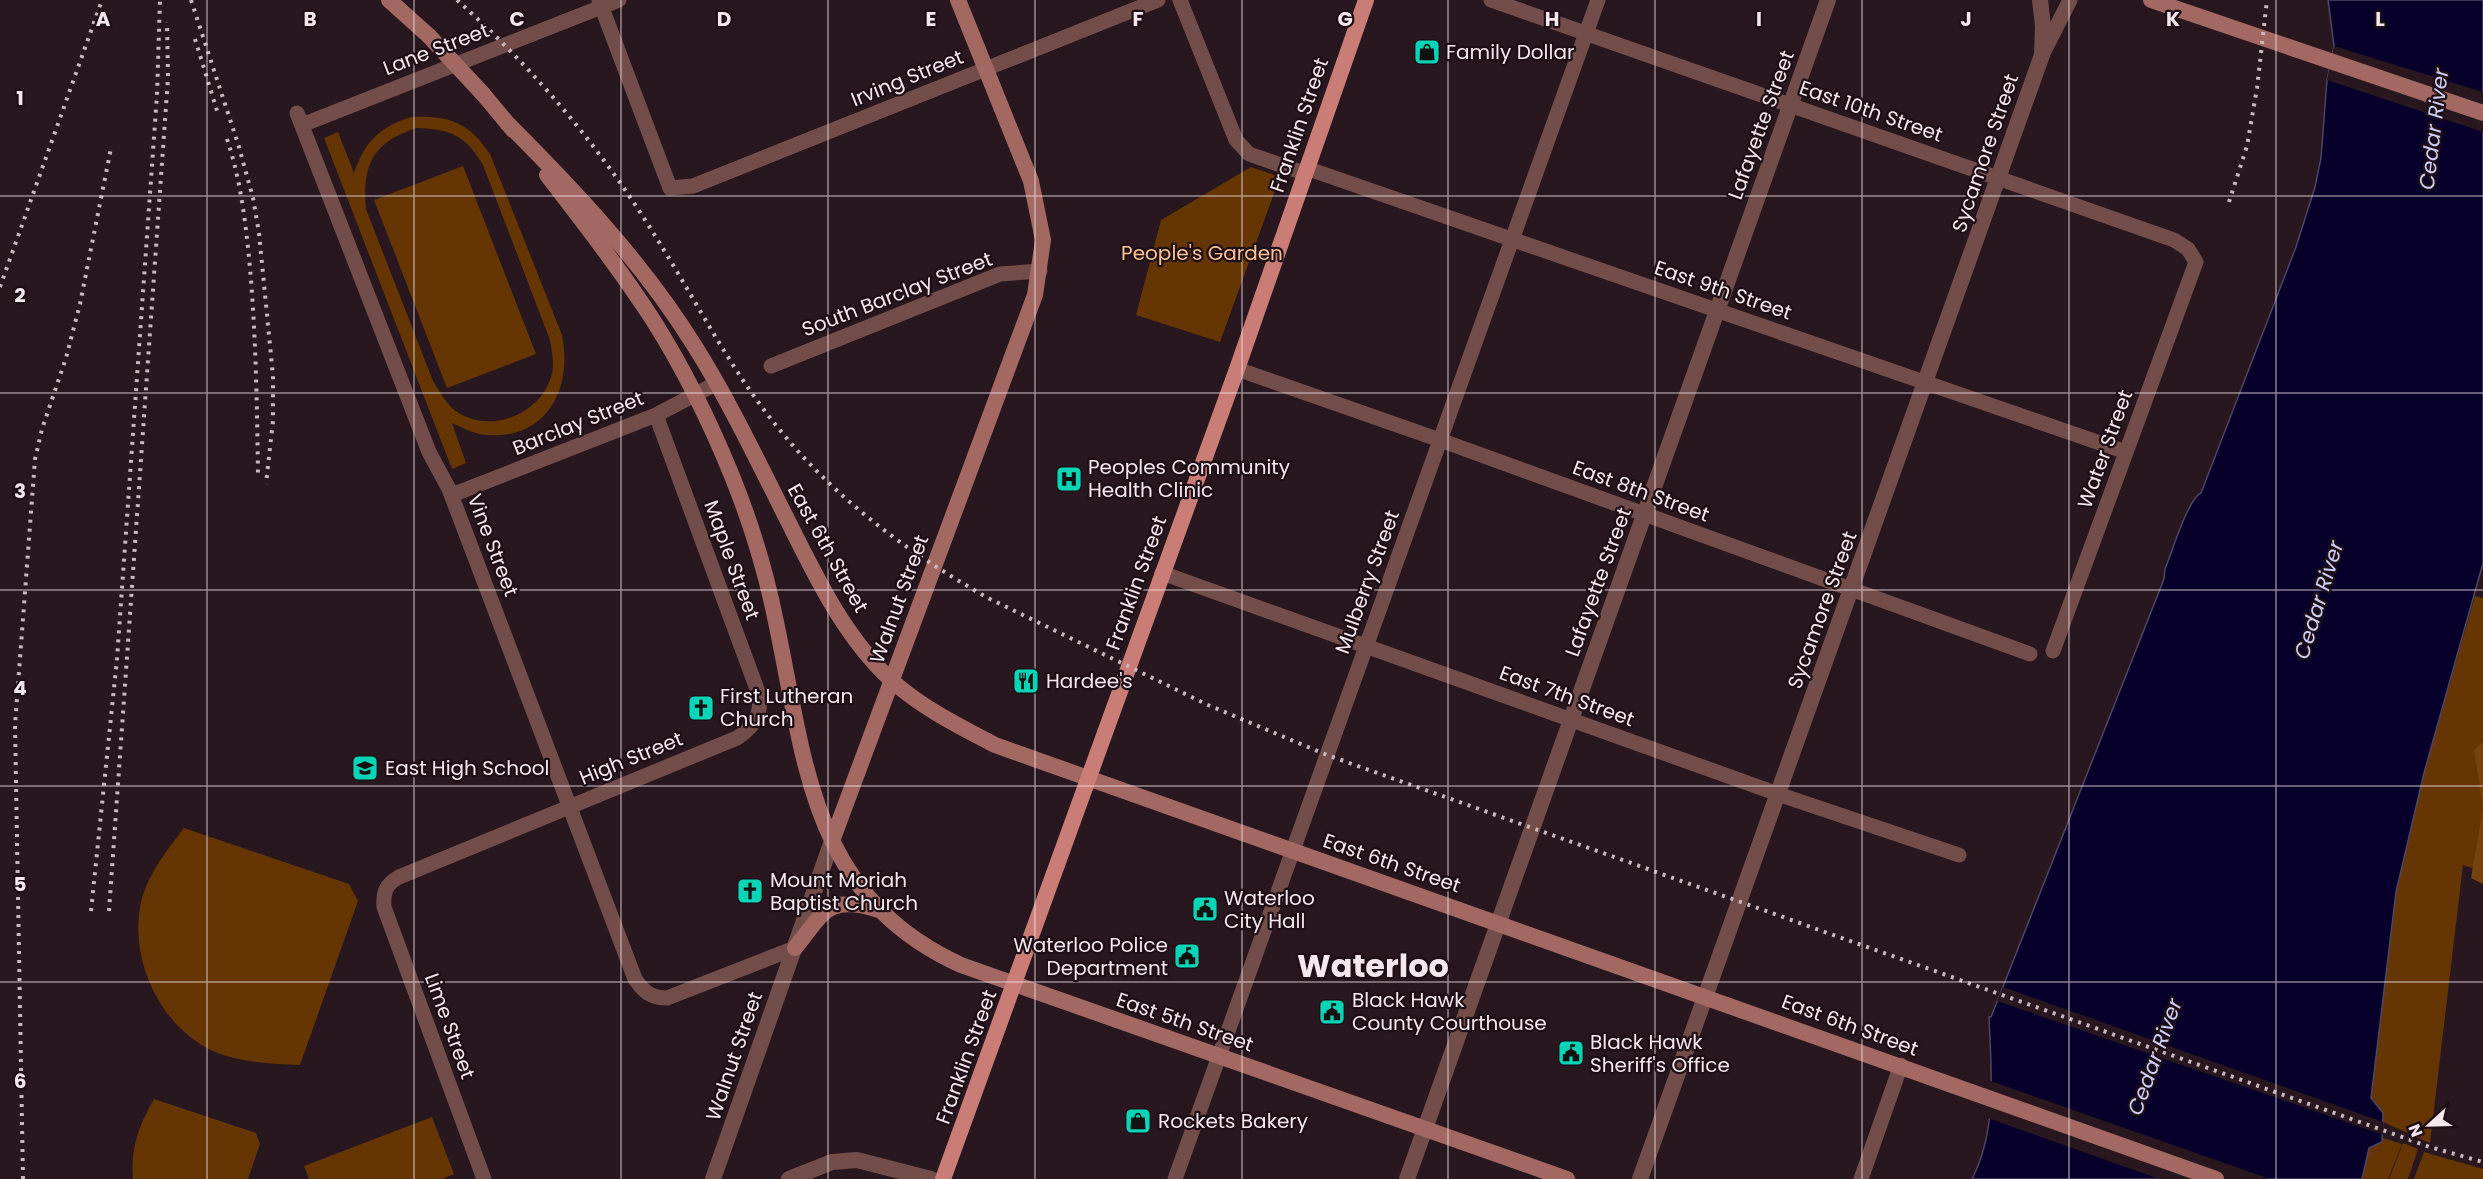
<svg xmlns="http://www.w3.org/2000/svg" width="2483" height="1179" font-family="Poppins,sans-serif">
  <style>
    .green { fill: #653604; fill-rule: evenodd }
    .forest { fill: #754211 }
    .water { fill: #07002a; stroke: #4e4664; stroke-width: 1.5 }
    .pier { fill: #28171f }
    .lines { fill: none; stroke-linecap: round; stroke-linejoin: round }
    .minor { stroke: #734d4a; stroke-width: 15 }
    .tertiary { stroke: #734d4a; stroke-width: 16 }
    .secondary { stroke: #a46863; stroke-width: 16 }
    .primary { stroke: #ca7c76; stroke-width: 16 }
    .rail { stroke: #c7b9bf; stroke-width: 4; stroke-dasharray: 3 6; stroke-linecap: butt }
    .secondary-bridge { stroke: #a46863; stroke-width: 16 }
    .grid { fill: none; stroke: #f5e8ed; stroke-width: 1.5; stroke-opacity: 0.55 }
    .labels { text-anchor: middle; stroke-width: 4.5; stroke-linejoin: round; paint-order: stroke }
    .street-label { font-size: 20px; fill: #f5e8ed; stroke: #1e0e16 }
    .poi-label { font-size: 20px; fill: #f5e8ed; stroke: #1e0e16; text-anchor: start }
    .park-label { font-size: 20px; fill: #fac295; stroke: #1e0e16 }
    .water-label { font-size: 21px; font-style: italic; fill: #cdd0fa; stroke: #1e0e16 }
    .town-label { font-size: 32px; font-weight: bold; fill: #f5e8ed; stroke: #1e0e16 }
    .grid-label { font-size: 20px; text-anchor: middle; font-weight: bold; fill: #f5e8ed; stroke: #1e0e16; stroke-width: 4.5; stroke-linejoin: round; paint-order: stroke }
  </style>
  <rect width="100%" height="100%" fill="#28171f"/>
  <path class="green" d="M411,117C448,115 469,122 490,154L562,335C573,388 547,440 486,435C474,434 463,428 452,423L466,463L452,469L324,138L338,132L354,173C365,142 379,127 411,117ZM417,128C451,129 466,136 483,165L550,340C552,352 555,365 551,377C539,417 484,436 452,408C444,400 439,390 433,381L366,209C362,164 373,142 417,128Z
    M463,166L536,354L447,388L374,200Z
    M1251,167L1280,177L1220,342L1136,315L1161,220Z
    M2475,596L2483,598V872L2463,865L2430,1143L2383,1122V1113L2371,1098L2396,892L2424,773Z
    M184,828L349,884L358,901L300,1065C274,1064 248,1063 223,1055C163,1035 126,959 142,898C150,871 167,850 184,828Z
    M154,1099L256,1133L260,1144L248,1179H133C130,1149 139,1125 154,1099Z
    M432,1117L454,1174L442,1179H309L304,1166Z
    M2383,1138L2402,1144L2388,1179H2362L2369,1148L2382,1142Z
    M2403,1143L2418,1149L2408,1179H2389Z
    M2424,1152L2483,1169V1179H2414Z"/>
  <path class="forest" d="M2483,742V807L2474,750Z
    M2483,809V884L2471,878Z"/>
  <path class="water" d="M2328,0H2483V563L2424,773L2396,892L2371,1098L2383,1113L2382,1142L2369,1148L2362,1179H1972C1998,1128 1991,1072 1989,1017H1991L2164,579L2165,569C2171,555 2188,498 2201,493L2296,247L2315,187L2321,158L2327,80L2334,46Z"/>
  <path class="pier" d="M2334,46L2483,92V132L2327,80Z
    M2003,987L2383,1122L2384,1135L1997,1001Z
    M1988,1080L2270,1179H2159L1988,1118Z"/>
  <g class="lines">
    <path class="minor" d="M599,0L670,188L693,186L1158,0
      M1180,0L1236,140L1249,154L1304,173
      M1491,0L2174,240L2188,249L2196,262L2053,651
      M2042,55L2070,0
      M297,113L429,452L449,489L635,979C644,992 651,998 667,998L795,948
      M302,125L619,0
      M1306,168L2126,452
      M771,366L1000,274L1040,271
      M1237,369L1440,440L2030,654
      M452,495L656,415L717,383
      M1162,573L1778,794L1959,855
      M484,1179L384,907C383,892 386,884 399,877L737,738C755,726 763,714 758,692L656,415
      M1175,1179L1598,0
      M1861,1179L1901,1065"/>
    <path class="tertiary" d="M713,1179L832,841
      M789,1179L832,1162L857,1160L931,1179
      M1407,1179L1828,0
      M1640,1179L2042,55L2043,26L2040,0"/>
    <path class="secondary" d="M389,0L429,36
      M2151,0L2483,113
      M483,94L513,130
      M507,123C575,191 643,263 694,345C730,402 759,464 790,525C818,581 845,637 891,680C922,708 959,726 995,745L2216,1179
      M547,175C583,222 620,269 653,320C684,369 710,422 732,476C751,523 766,572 776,622C806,764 811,896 961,965L1567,1179
      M832,841L1035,295L1043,240L1031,181L958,0
      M795,948C824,912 828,894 879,910"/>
    <path class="primary" d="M943,1179L1237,369L1366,0"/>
    <path class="rail" d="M191,0L239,147L253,198L259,233L273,376V421L266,484
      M457,0C535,70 602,149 657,239C695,299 727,363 771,419C830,495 906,552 990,599L1208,705L1327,755L2430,1147L2483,1162
      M195,39L218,114
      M227,139C242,184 247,233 251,280C256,344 257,408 258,473
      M2229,202L2247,146L2257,88L2267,0
      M0,287L102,0
      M91,911L117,659L157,95L160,0
      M109,911L168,78L167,22
      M23,1179L15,725L35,459L42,429L66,358L80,304L111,148"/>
    <path class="secondary-bridge" d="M429,36L483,94"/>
  </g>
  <path class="grid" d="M207,0V1179M414,0V1179M621,0V1179M828,0V1179M1035,0V1179M1242,0V1179M1448,0V1179M1655,0V1179M1862,0V1179M2069,0V1179M2276,0V1179M0,196H2483M0,393H2483M0,590H2483M0,786H2483M0,982H2483"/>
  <defs>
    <symbol id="shop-square" viewBox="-11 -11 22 22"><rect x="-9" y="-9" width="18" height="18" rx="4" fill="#07d5b6" stroke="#1e0e16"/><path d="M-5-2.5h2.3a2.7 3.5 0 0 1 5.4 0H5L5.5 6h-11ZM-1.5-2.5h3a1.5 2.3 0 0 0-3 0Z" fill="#111"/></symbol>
    <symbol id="hospital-square" viewBox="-11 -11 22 22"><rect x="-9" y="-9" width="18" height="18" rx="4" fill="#07d5b6" stroke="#1e0e16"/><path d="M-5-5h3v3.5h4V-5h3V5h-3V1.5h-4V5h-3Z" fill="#111"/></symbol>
    <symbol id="restaurant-square" viewBox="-11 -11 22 22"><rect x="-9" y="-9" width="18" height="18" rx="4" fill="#07d5b6" stroke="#1e0e16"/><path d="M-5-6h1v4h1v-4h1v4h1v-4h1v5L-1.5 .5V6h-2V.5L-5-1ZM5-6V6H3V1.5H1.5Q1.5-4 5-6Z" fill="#111"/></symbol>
    <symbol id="church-square" viewBox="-11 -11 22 22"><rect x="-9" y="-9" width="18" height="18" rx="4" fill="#07d5b6" stroke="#1e0e16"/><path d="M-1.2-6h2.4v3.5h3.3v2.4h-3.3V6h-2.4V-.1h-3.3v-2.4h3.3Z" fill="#111"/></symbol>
    <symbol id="school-square" viewBox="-11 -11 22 22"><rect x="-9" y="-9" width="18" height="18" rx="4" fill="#07d5b6" stroke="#1e0e16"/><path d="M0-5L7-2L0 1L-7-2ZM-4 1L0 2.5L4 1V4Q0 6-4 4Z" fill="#111"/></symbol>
    <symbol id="civic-square" viewBox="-11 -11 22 22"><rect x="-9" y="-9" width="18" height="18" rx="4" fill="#07d5b6" stroke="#1e0e16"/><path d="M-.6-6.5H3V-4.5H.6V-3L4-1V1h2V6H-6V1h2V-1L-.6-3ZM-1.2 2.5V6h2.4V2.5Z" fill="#111"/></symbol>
  </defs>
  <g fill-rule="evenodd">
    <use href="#shop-square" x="1412" y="37" width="30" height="30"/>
    <use href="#hospital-square" x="1054" y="464" width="30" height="30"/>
    <use href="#restaurant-square" x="1011" y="666" width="30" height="30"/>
    <use href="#church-square" x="686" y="693" width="30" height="30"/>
    <use href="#school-square" x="350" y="753" width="30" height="30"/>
    <use href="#church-square" x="735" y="876" width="30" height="30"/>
    <use href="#civic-square" x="1190" y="894" width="30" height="30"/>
    <use href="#civic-square" x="1172" y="941" width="30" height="30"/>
    <use href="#civic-square" x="1317" y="997" width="30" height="30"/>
    <use href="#civic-square" x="1556" y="1038" width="30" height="30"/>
    <use href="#shop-square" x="1123" y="1106" width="30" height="30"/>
  </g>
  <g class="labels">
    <g class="street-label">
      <text transform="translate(436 49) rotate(-21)" y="7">Lane Street</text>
      <text transform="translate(907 78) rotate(-22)" y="7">Irving Street</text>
      <text transform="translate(1871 111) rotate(19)" y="7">East 10th Street</text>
      <text transform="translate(1299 125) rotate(-71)" y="7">Franklin Street</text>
      <text transform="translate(1761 125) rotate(-70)" y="7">Lafayette Street</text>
      <text transform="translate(1985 153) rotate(-71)" y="7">Sycamore Street</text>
      <text transform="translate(1723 290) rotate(19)" y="7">East 9th Street</text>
      <text transform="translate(897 294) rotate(-21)" y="7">South Barclay Street</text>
      <text transform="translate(578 423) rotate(-22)" y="7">Barclay Street</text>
      <text transform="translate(2105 449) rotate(-70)" y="7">Water Street</text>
      <text transform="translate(1641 491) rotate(20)" y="7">East 8th Street</text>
      <text transform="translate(493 545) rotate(69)" y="7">Vine Street</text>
      <text transform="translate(828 548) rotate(61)" y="7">East 6th Street</text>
      <text transform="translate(732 560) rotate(70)" y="7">Maple Street</text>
      <text transform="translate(1367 582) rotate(-70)" y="7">Mulberry Street</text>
      <text transform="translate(1598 582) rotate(-70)" y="7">Lafayette Street</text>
      <text transform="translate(1136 583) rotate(-70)" y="7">Franklin Street</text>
      <text transform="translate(899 599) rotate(-70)" y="7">Walnut Street</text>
      <text transform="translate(1822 610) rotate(-70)" y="7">Sycamore Street</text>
      <text transform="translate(1567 696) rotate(20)" y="7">East 7th Street</text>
      <text transform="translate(631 758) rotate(-22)" y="7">High Street</text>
      <text transform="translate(1392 863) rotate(19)" y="7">East 6th Street</text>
      <text transform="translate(1185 1022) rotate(19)" y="7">East 5th Street</text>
      <text transform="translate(1850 1025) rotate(20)" y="7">East 6th Street</text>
      <text transform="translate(450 1026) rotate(70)" y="7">Lime Street</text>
      <text transform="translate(734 1056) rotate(-71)" y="7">Walnut Street</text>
      <text transform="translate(966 1057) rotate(-70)" y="7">Franklin Street</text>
    </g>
    <g class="poi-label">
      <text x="1446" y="59">Family Dollar</text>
      <text x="1088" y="474">Peoples Community<tspan x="1088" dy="23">Health Clinic</tspan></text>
      <text x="1046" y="688">Hardee's</text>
      <text x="720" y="703">First Lutheran<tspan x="720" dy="23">Church</tspan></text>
      <text x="385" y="775">East High School</text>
      <text x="770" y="887">Mount Moriah<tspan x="770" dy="23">Baptist Church</tspan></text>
      <text x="1224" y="905">Waterloo<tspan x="1224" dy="23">City Hall</tspan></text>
      <text x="1168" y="952" text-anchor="end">Waterloo Police<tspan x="1168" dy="23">Department</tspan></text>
      <text x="1352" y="1007">Black Hawk<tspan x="1352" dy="23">County Courthouse</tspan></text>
      <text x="1590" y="1049">Black Hawk<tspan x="1590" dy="23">Sheriff's Office</tspan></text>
      <text x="1158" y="1128">Rockets Bakery</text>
    </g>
    <g class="park-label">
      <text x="1202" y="260">People's Garden</text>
    </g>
    <g class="water-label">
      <text transform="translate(2434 129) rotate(-83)" y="7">Cedar River</text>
      <text transform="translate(2319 600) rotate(-73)" y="7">Cedar River</text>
      <text transform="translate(2155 1057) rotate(-70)" y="7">Cedar River</text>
    </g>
    <g class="town-label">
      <text x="1373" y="977">Waterloo</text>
    </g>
  </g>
  <g class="grid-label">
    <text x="103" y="26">A</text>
    <text x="310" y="26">B</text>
    <text x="517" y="26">C</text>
    <text x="724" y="26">D</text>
    <text x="931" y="26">E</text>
    <text x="1138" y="26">F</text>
    <text x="1345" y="26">G</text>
    <text x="1552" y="26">H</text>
    <text x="1759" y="26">I</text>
    <text x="1966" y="26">J</text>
    <text x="2173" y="26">K</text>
    <text x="2380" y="26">L</text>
    <text x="20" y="105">1</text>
    <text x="20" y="302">2</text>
    <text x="20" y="498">3</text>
    <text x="20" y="695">4</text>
    <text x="20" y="891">5</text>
    <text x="20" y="1088">6</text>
  </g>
  <g transform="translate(2429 1125) rotate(248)" stroke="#1e0e16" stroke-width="4.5" paint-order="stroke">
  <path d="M0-4.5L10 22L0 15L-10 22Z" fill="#f5e8ed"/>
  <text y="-9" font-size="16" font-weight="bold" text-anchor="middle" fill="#f5e8ed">N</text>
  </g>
</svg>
